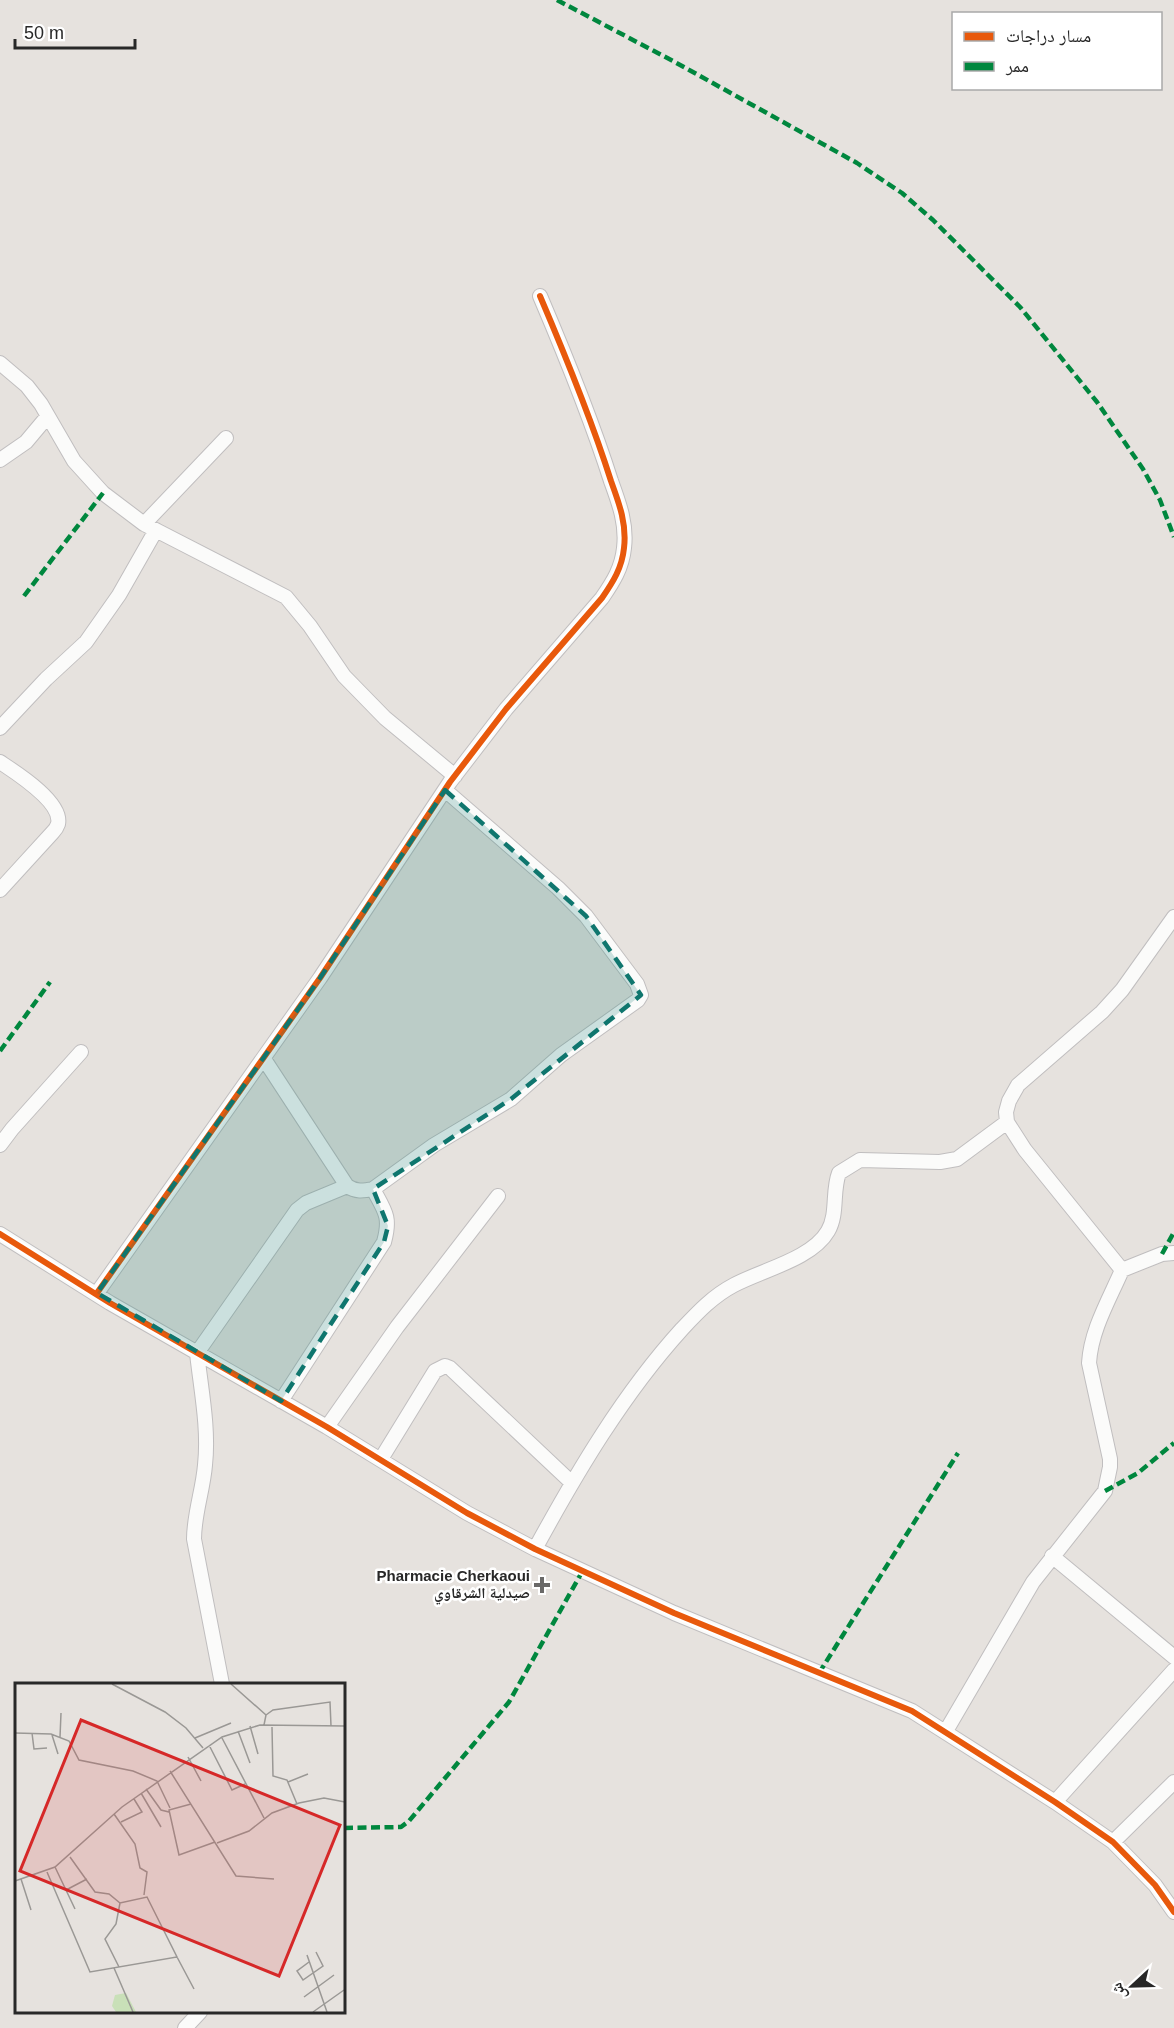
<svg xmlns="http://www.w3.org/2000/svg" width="1174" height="2028" font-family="Helvetica,'Noto Naskh Arabic',sans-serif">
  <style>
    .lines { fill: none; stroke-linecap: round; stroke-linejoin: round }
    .minor-casing { stroke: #c0bebf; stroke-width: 16 }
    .minor { stroke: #fbfbfa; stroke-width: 14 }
    .quiet { stroke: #00873e; stroke-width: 4.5; stroke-dasharray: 9 4.5; stroke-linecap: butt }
    .cycleway-casing { stroke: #fff; stroke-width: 10 }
    .cycleway { stroke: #e8590c; stroke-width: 6 }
    .marked { fill: #0f766e; fill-opacity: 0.2; stroke: #0f766e; stroke-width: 4.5; stroke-dasharray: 12 8; stroke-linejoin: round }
    .poi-dot { fill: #6a6968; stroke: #fff; stroke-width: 2 }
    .labels { text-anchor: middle; stroke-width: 5; stroke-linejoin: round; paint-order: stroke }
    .poi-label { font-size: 15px; font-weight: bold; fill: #282828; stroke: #fff; text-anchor: end }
    .inset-road { fill: none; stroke: #9a9895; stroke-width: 1.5 }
    .view { fill: #d62828; fill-opacity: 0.15; stroke: #d62828; stroke-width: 3 }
    .inset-edge { fill: none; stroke: #282828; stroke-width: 3 }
  </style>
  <rect width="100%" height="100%" fill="#e6e2de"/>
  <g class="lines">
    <defs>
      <path id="minor" d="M0,363L27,386L41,404L74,461L103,493L144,524L286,597L310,626L344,676L385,718L455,776
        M0,460L26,442L47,417
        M144,524L226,438
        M0,728L46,679L86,642L119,595L156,530
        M0,762C15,772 63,802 58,824C57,827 55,830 53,832L0,890
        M264,1059L347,1186C356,1192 363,1191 373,1189L434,1145L511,1099L561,1055L638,1000L641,995L637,984L586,916L558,888L445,790
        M0,1145L12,1129L81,1052
        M0,1234L110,1303L327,1427L467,1513L535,1549L674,1613L912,1711L1055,1802L1113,1842L1155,1885L1174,1912
        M1122,1270L1162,1254L1174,1253
        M97,1293L320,978L450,782L506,709L602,598C613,582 622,568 624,548C627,524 619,503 611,481C591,418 566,357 540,296
        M281,1401L384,1242C391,1217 385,1211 373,1189
        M327,1427L397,1327L498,1196
        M381,1459L435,1371L445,1366L450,1368L572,1483
        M535,1549C577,1472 623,1394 682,1329C698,1312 713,1296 734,1285C762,1270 812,1259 828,1231C838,1214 832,1191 839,1173L860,1160L940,1162L957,1159L1007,1122
        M1052,1556L1174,1657
        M222,1684L194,1539C194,1514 203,1490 205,1465C209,1428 201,1390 197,1353L297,1210L306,1203L347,1186
        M946,1731L1033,1582L1105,1491L1110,1467V1459L1089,1363C1091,1330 1109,1300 1122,1270L1025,1150L1007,1122L1006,1112L1009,1101L1018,1085L1102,1012L1122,990L1174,917
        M1055,1802L1174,1670
        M1113,1842L1174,1782
        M185,2028L200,2012"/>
    </defs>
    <use href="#minor" class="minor-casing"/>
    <use href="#minor" class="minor"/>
    <path class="quiet" d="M557,0L673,61L857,163L902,193L933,220L1020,307L1097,402L1143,469L1160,500L1174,537
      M24,596L103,493
      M0,1051L50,982
      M1162,1254L1174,1232
      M1105,1491L1138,1473L1174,1443
      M819,1673L958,1453
      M344,1828L401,1827L409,1821L509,1702L582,1572"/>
    <defs>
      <path id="cycleway" d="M0,1234L110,1303L327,1427L467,1513L535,1549L674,1613L912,1711L1055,1802L1113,1842L1155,1885L1174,1912
        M97,1293L320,978L450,782L506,709L602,598C613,582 622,568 624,548C627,524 619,503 611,481C591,418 566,357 540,296"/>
    </defs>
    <use href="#cycleway" class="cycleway-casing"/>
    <use href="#cycleway" class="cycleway"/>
  </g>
  <path class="marked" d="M445,790L586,916L641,995L511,1099L373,1189L388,1226L384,1242L281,1401L97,1293L320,978Z"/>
  <path class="poi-dot" d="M539 1576h6v6h6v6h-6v6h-6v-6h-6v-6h6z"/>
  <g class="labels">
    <g class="poi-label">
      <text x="530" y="1581">Pharmacie Cherkaoui<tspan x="530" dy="17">صيدلية الشرقاوي</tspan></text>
    </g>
  </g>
  <g transform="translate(15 1683)">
    <rect width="330" height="330" fill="#e6e2de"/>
    <path d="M111,310L121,329H101L97,323L100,312Z" fill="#c9e0b8"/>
    <path class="inset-road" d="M97,1L150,29L171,45L188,65M216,1L251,32L249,42M251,32L258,27L315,19L316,43M235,43L243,71M257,44L258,93L272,97L282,121M223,48L235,80M0,50L36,51L54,58L64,77L118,88L142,98L155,125M17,50L19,66L32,65M37,52L43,71M45,54L46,30M180,55L216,40M207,55L249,135M194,62L217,107L230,101M173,74L186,98M155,88L221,193L259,196M273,99L293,91M131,106L146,127L154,129M126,110L146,144M176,121L154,127L164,172L200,159M99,131L120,161L125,185L132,189L129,212M106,139L127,129L119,116M202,160L234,148L257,130L284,120L309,115L330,119M40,184L60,226M32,189L75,289L162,274L132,214L105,220L94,211L80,209L55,174M6,196L16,227M0,198L40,184L107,124L207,54L245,42L330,43M51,207L72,196M292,272L312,329M162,274L179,306M294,279L282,288L288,297L308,283L301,269M104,284L90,256L101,241L105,220M99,285L118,329M289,314L319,292M298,329L329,307"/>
    <path class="view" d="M66,37L325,142L264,293L5,188Z"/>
    <rect width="330" height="330" class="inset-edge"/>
  </g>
  <rect x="952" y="12" width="210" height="78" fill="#ffffff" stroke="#a9a9a9" stroke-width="1.5"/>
  <rect x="964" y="32" width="30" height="9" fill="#e8590c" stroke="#a9a9a9" stroke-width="1.5"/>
  <text x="1006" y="42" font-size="18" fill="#282828">مسار دراجات</text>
  <rect x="964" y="62" width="30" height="9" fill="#00873e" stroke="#a9a9a9" stroke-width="1.5"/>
  <text x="1006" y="72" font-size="18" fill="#282828">ممر</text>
  <g transform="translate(1132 1986) rotate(248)" stroke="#ffffff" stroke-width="4.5" paint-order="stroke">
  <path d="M0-4.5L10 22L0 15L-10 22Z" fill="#282828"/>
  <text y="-9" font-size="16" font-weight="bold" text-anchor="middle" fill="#282828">ش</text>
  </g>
  <path d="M15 39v9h120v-9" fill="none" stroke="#282828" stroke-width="3"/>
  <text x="24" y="39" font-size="18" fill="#282828" stroke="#ffffff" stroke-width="4.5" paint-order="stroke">50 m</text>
</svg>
